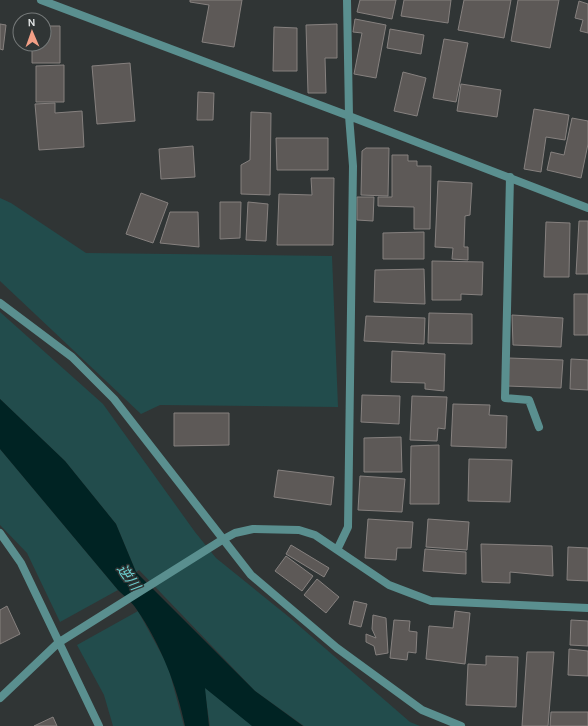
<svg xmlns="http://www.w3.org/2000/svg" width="588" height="726" font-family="Karla,'Noto Sans JP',sans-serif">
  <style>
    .green { fill: #224c4c }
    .water { fill: #002323 }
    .building { fill: #5d5957; stroke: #86817f }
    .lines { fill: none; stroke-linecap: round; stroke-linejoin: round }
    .lane { stroke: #5a8f8f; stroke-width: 8 }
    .street { stroke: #5a8f8f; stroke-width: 8 }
    .labels { text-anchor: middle; stroke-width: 3; stroke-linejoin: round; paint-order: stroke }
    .water-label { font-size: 14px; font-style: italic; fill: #6dd3d3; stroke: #303535 }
  </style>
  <rect width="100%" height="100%" fill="#303535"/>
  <path class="green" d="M0,198L11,203L86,253L332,256L338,407L160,405L141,414L0,281Z
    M0,312L103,404L195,532L216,558L289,617L410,722L420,726H304L255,691L139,570L136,572L116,524L65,461L0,399Z
    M0,449L118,590L60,622L27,553L0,525Z
    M138,611L168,666L184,726H113L104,695L77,645Z
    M204,687L255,726H210Z"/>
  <path class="water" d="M0,399L65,461L116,524L136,572L255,691L303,726H252L205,688L209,726H185C177,686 160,643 137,610C132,602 124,596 118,590L0,449Z"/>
  <path class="building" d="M190,0H242L234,47L202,42L209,5L190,2Z
    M360,0H396L392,19L357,12Z
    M404,0H451L448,23L401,16Z
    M464,0H511L504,38L458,30Z
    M518,0H559L550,48L511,41Z
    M579,1L588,4V33L580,31L583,20L575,18Z
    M355,19L386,25L376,78L354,74L362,33L353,32Z
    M0,24L6,25L3,50L0,49Z
    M337,24V58H325L326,93H308L306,25Z
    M44,26H60V63H32V44H44Z
    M274,27L297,28V71H273Z
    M390,29L424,35L421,54L387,48Z
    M444,39L468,43L456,102L433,98Z
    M130,63L135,121L97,124L92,66Z
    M64,65V102H36V66Z
    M403,72L426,78L417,116L394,111Z
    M461,84L501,90L497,117L457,111Z
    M198,92L214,93L213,120H197Z
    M55,103V113L82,111L84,147L39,150L35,104Z
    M534,109L569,115L565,140L546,137L541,172L524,169Z
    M251,112L271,113L270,195L241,194V165L250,160Z
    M572,118L588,121V144L581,178L547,170L551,152L564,155Z
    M276,138H328V170H277Z
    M193,146L195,177L161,179L159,149Z
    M366,148H389L388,196L361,195L362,151Z
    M392,155H408V161H417V166H431L430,229H414V207L378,206V197H392Z
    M311,178H334L333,245H277L279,194L312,195Z
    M438,181L472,183L470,215L465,216L464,247H468V260L452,259L453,248L435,247Z
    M141,193L168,203L153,243L126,234Z
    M357,197H374L373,221L357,220Z
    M220,202H241L240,238L220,239Z
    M248,202L268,204L266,241L246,240Z
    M170,212H198L199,247L160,243Z
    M579,221H588V274H576Z
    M546,222L570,223L569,277H544Z
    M424,232V259H383V233Z
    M432,261L483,262L482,295L461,294V300H432Z
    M424,269L425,304L374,302L375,270Z
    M574,294H588V335H574Z
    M429,313L472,314V344L428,343Z
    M512,315L563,318L561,347L513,345Z
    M366,316L425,318L424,344L364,341Z
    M392,351L445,354L444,391L425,389V383L391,382Z
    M509,358L563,360L561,388L507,386Z
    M571,359L588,360V390L570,389Z
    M362,395L400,396L399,424L361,422Z
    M412,396L447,397L445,429L438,428L437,441L410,440Z
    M453,404L490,405L489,415L507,416L506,448L451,446Z
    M174,413H229V445L174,446Z
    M401,437L402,472H364V438Z
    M439,445V504H410L411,446Z
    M469,459L512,460L510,502L468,501Z
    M278,470L334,477L331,505L274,497Z
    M360,476L405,479L402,512L358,510Z
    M368,519L413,522L411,548H397L396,560L365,558Z
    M428,519L469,522L467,550L426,547Z
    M481,544L552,546L553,576L510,572V583L482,582Z
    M291,545L329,568L324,577L286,554Z
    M568,547L588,548V581L567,580Z
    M425,549L466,552V574L423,571Z
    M286,556L313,576L302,591L275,571Z
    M317,579L339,597L326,613L304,595Z
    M354,601L367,604L361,627L349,624Z
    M7,606L20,634L0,644V610Z
    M455,611L470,613L465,664L426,659L429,626L453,628Z
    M373,615L386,618L388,653L376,655L374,646L366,642V634L376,638L372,629Z
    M394,620L410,621L409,631L417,632L416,653L408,652L407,660L390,658Z
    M571,620L588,621V646L570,645Z
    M569,649L588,651V676L568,675Z
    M527,652H554L548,726H522Z
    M486,656L518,657L516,707L466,705L468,664L486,665Z
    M551,712H588V726H550Z
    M53,717L57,726H34Z"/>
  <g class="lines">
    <path class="lane" d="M510,177L505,398L529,400L539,427"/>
    <path class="street" d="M41,0L349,116L588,208
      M0,303L72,357L114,399L251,575L337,648L422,710L461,726
      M0,533L21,563L99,726
      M337,550L348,527L353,166L349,116L347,0
      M0,698L58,643L222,540L235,533L253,529L299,530L315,535L389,585L431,601L588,608"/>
  </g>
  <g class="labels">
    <g class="water-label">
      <text transform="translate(129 577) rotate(55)" y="5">逆川</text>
    </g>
  </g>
  <g transform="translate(32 32) rotate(358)"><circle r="19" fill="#303535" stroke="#767a7a"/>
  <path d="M0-3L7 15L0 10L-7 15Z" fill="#f39f86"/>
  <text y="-6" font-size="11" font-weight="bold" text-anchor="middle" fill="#dfe2e2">N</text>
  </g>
</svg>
